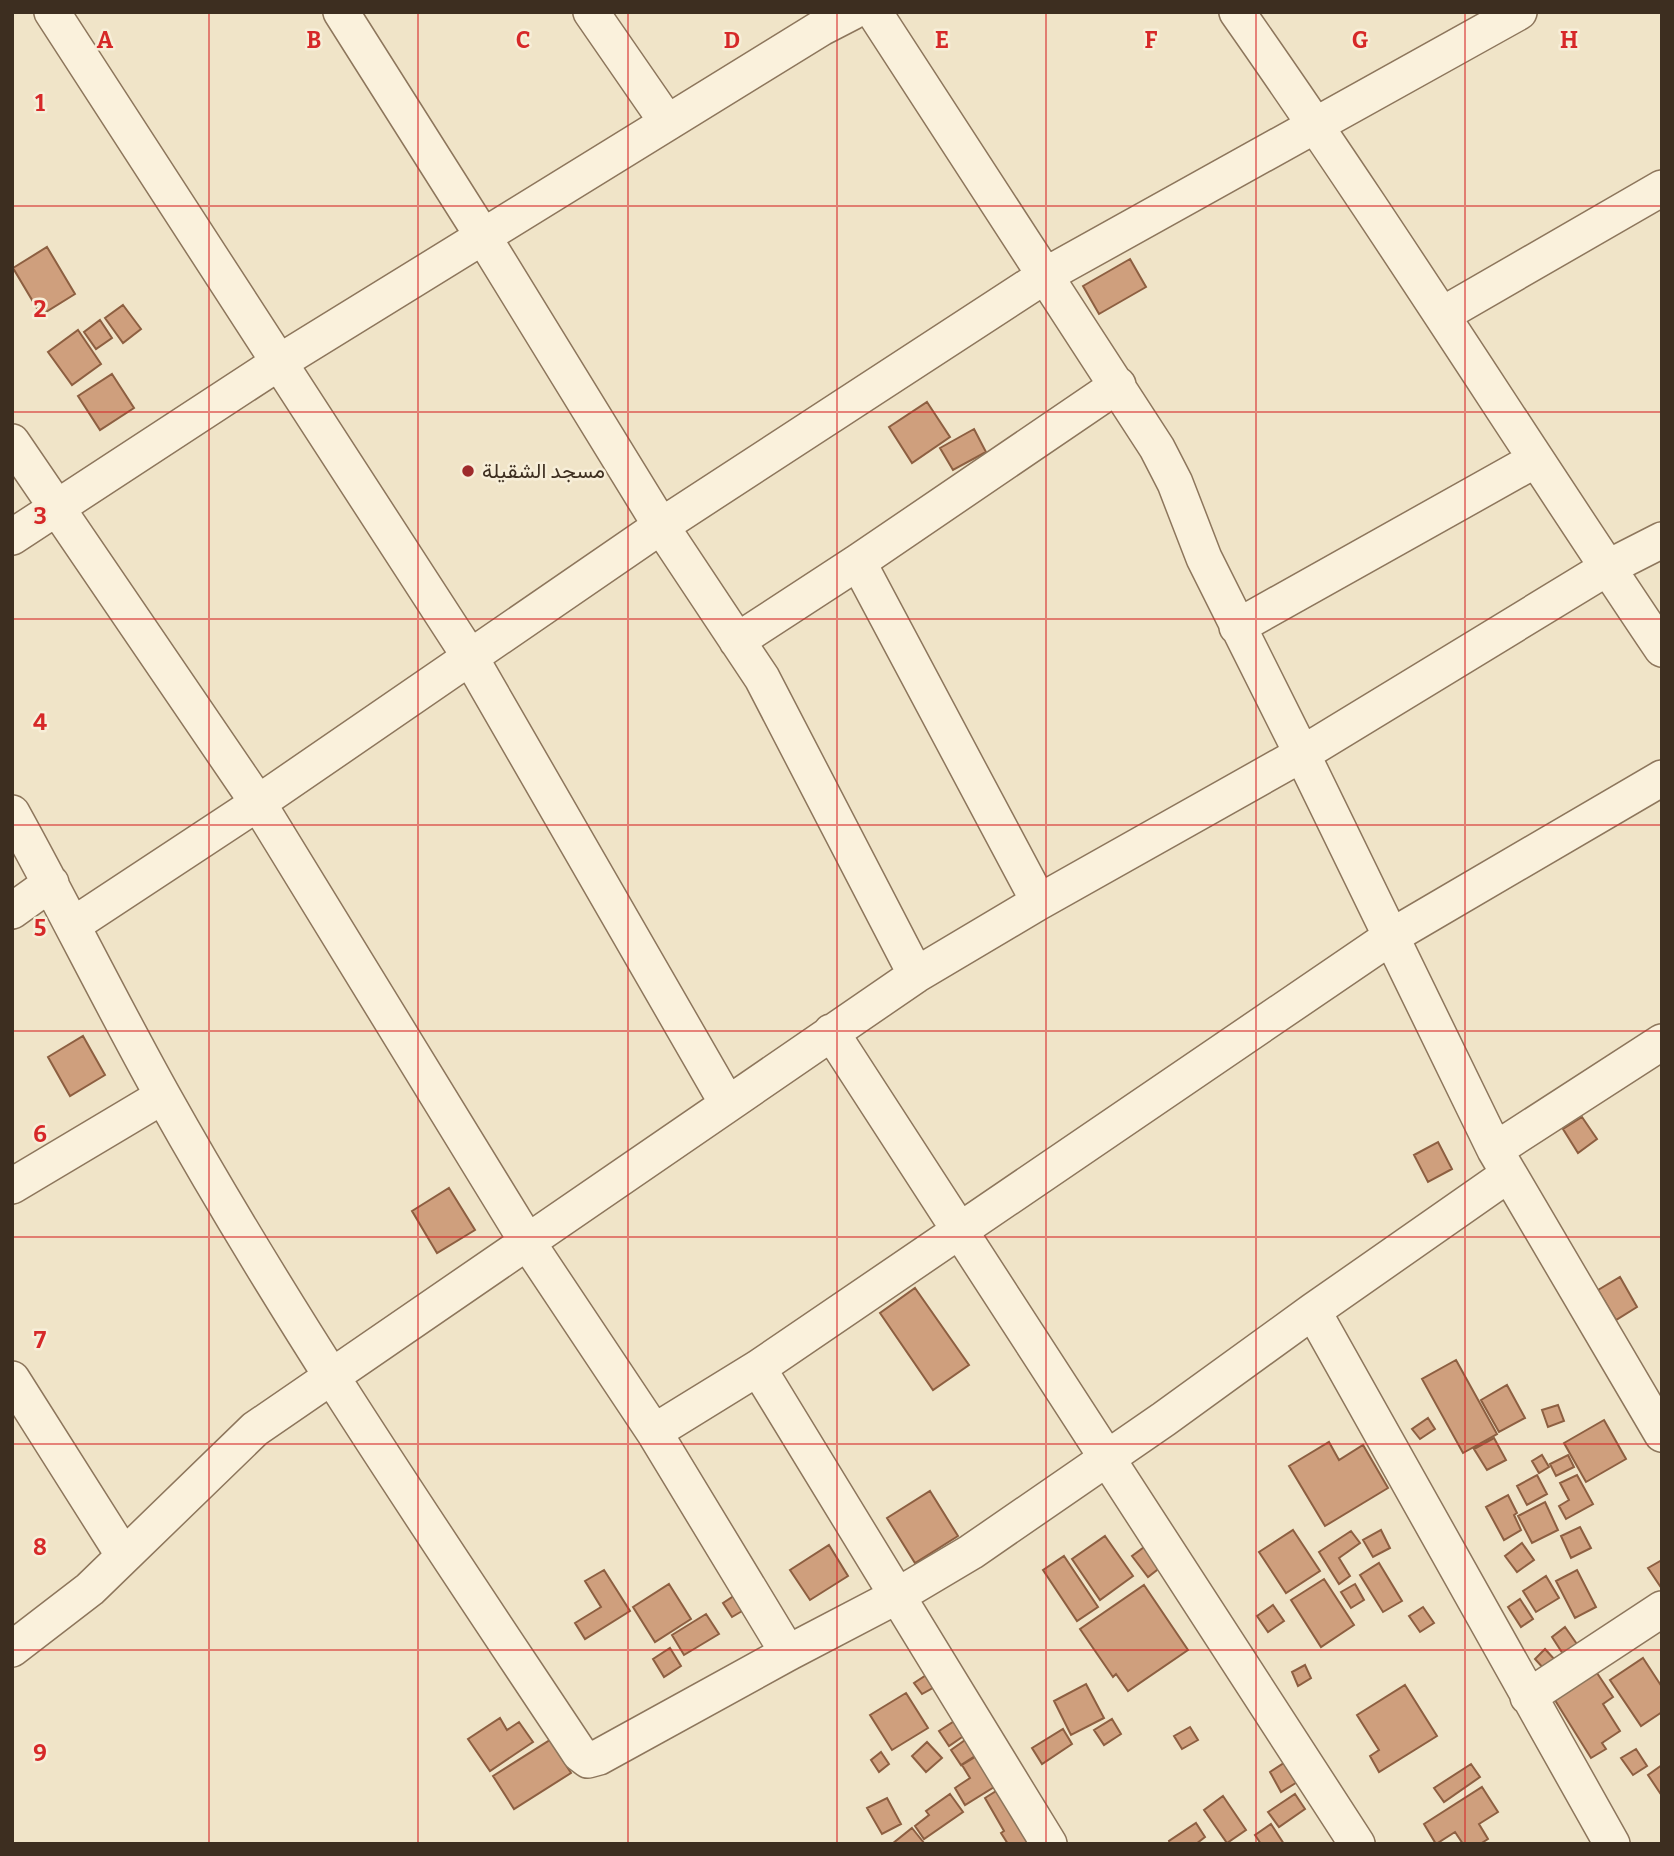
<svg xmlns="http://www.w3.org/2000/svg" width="1674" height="1856" font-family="Bitter,Vazirmatn,serif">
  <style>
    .building { fill: #cf9f7d; stroke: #8d5f41; stroke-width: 2 }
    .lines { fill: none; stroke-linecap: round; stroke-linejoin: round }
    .minor-casing { stroke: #8d765c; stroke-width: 38 }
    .minor { stroke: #faf1dc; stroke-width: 35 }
    .grid { fill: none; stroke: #d62828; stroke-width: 2; stroke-opacity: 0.55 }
    .poi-dot { fill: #9e2a2b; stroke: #f7eed8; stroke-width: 2.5 }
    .labels { text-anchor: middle; stroke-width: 5; stroke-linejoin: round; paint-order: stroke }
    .poi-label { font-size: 21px; fill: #3d2e20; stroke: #f7eed8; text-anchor: start }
    .grid-label { font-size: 23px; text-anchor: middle; font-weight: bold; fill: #d62828; stroke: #f7eed8; stroke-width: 5; stroke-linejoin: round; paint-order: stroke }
  </style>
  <rect width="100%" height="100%" fill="#f0e4c8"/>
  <path class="building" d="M47,247L75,294L41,315L13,268Z
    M1130,259L1146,287L1099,314L1083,286Z
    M123,305L141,329L123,343L105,318Z
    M100,320L112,338L96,349L84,332Z
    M78,330L101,364L72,385L48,352Z
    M112,374L134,408L100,430L78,396Z
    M927,402L950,437L912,463L889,427Z
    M974,429L986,452L953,470L940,448Z
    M83,1036L105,1075L70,1096L48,1057Z
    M1582,1117L1597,1139L1578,1153L1563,1129Z
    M1438,1142L1452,1169L1428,1182L1414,1155Z
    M449,1188L475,1230L437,1253L412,1211Z
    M1620,1277L1637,1307L1616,1320L1598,1290Z
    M915,1288L969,1365L933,1390L880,1313Z
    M1456,1360L1497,1434L1463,1453L1422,1379Z
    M1507,1385L1525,1418L1499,1432L1481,1400Z
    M1558,1405L1564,1421L1548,1427L1542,1410Z
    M1428,1418L1435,1429L1420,1439L1412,1429Z
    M1604,1420L1626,1459L1586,1482L1564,1443Z
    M1494,1438L1506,1460L1487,1470L1474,1449Z
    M1329,1442L1339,1460L1363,1445L1388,1488L1325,1526L1289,1466Z
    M1542,1455L1549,1467L1539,1473L1532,1461Z
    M1568,1455L1574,1467L1556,1476L1550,1464Z
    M1537,1475L1547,1494L1527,1505L1517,1486Z
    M1577,1475L1593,1504L1566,1519L1559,1506L1569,1500L1560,1483Z
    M930,1491L958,1536L915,1563L887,1518Z
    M1508,1495L1517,1513L1514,1515L1521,1530L1504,1540L1486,1507Z
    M1545,1502L1558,1530L1532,1543L1518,1516Z
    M1580,1527L1591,1548L1571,1558L1561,1536Z
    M1293,1530L1320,1571L1286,1593L1259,1552Z
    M1381,1530L1390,1548L1373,1557L1363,1540Z
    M1351,1531L1360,1543L1339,1558L1350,1576L1339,1584L1319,1552Z
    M1105,1536L1133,1576L1100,1600L1072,1559Z
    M1151,1542L1166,1563L1148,1577L1132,1556Z
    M1522,1543L1534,1560L1517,1572L1505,1556Z
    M829,1545L848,1576L810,1600L790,1570Z
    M1064,1556L1098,1607L1077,1621L1043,1570Z
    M1662,1560V1589L1648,1568Z
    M1379,1563L1402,1601L1383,1612L1360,1575Z
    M604,1570L630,1611L585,1639L575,1623L601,1607L585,1581Z
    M1577,1570L1596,1607L1575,1618L1556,1581Z
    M1546,1576L1559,1598L1536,1612L1523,1591Z
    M1324,1579L1354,1625L1321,1647L1291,1600Z
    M669,1584L691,1619L655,1642L633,1607Z
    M1355,1584L1364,1600L1351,1608L1341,1592Z
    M1144,1585L1188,1650L1128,1691L1116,1674L1113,1677L1080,1629Z
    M740,1592L749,1607L732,1617L723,1603Z
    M1520,1599L1533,1619L1521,1627L1508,1607Z
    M1273,1605L1284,1621L1268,1632L1257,1616Z
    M1423,1607L1434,1623L1420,1632L1409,1616Z
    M706,1614L719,1634L684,1655L672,1635Z
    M1565,1627L1579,1647L1565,1657L1552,1637Z
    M670,1648L681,1666L664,1677L653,1659Z
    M1545,1649L1555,1660L1545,1670L1535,1659Z
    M1643,1658L1662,1687V1712L1641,1726L1610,1680Z
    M1305,1665L1311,1678L1298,1686L1292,1672Z
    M1595,1670L1613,1697L1603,1704L1620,1731L1602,1743L1606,1749L1591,1758L1553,1697Z
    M931,1672L938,1685L922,1694L914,1683Z
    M1086,1684L1104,1718L1071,1735L1054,1701Z
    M1405,1685L1437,1736L1379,1772L1370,1756L1379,1750L1357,1715Z
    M906,1693L928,1728L892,1750L870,1715Z
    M500,1718L507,1730L519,1722L533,1742L490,1771L468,1739Z
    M1112,1719L1121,1734L1104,1745L1094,1730Z
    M956,1720L965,1735L949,1746L939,1731Z
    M1190,1727L1198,1740L1182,1749L1174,1736Z
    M1063,1729L1072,1744L1042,1764L1032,1748Z
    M968,1738L978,1754L961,1765L951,1750Z
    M550,1740L571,1773L514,1809L493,1776Z
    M927,1742L942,1758L926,1772L912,1756Z
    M1636,1749L1647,1766L1633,1775L1621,1758Z
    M881,1752L889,1764L879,1772L871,1760Z
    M980,1754L999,1784L965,1805L955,1788L970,1778L962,1765Z
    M1287,1761L1299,1781L1281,1792L1270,1772Z
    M1471,1764L1480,1777L1444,1802L1434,1788Z
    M1662,1765V1796L1648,1775Z
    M1482,1787L1498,1812L1479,1824L1488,1839L1480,1844H1463L1455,1832L1436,1844L1424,1824Z
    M1001,1788L1032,1840L1025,1844H1008L1001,1833L1004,1831L985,1798Z
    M950,1794L963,1812L924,1839L915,1826L929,1815L926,1811Z
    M1295,1794L1305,1809L1279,1827L1268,1812Z
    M1223,1796L1246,1830L1227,1843L1204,1810Z
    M887,1798L901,1824L882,1834L867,1808Z
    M1196,1823L1205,1837L1196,1844H1170L1169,1841Z
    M1271,1824L1284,1844H1261L1255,1835Z
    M912,1828L924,1843L892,1844Z"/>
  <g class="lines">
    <defs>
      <path id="minor" d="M52,12L470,657L727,1103
        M341,12L484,238L661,526L762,678L916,975
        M591,12L667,122
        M874,12L1157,448L1175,483L1204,558L1302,754L1495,1150L1662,1434
        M1237,12C1384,221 1519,437 1662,649
        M1442,315L1662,188
        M12,442L258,803L528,1243L654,1432L788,1653
        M12,537L278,363L821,28L852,12
        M858,562L1039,902
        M1237,627L1535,460
        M737,641L858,562L1118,385
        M12,813C64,907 111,1003 163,1096C290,1323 436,1537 580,1754L588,1760L599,1757L788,1653L897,1596L971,1552L1164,1419L1313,1311L1509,1174
        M12,911L51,883
        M73,925L258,803L661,526L1046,275L1519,12
        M831,1032L1357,1844
        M1495,1150L1662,1042
        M12,1186L163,1096
        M1313,1311L1612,1844
        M758,1368L1049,1844
        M12,1379L124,1556
        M654,1432L758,1368L1392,936L1662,778
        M12,1649L90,1589L255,1429L916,975L1039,902L1302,754L1607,568L1662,540
        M1528,1697L1662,1609"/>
    </defs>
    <use href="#minor" class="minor-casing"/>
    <use href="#minor" class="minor"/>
  </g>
  <path class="grid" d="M209,12V1844M418,12V1844M628,12V1844M837,12V1844M1046,12V1844M1256,12V1844M1465,12V1844M12,206H1662M12,412H1662M12,619H1662M12,825H1662M12,1031H1662M12,1237H1662M12,1444H1662M12,1650H1662"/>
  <circle class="poi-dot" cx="468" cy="471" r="7"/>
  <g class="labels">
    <g class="poi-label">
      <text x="482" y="478">مسجد الشقيلة</text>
    </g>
  </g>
  <g class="grid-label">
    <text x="105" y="48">A</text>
    <text x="314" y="48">B</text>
    <text x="523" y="48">C</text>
    <text x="732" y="48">D</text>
    <text x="942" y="48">E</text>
    <text x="1151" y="48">F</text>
    <text x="1360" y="48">G</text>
    <text x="1569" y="48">H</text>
    <text x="40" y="111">1</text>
    <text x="40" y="317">2</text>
    <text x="40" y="524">3</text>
    <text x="40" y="730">4</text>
    <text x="40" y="936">5</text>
    <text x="40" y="1142">6</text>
    <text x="40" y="1348">7</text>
    <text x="40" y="1555">8</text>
    <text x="40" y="1761">9</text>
  </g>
  <rect width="1674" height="1856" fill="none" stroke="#3d2e20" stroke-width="28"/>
</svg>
